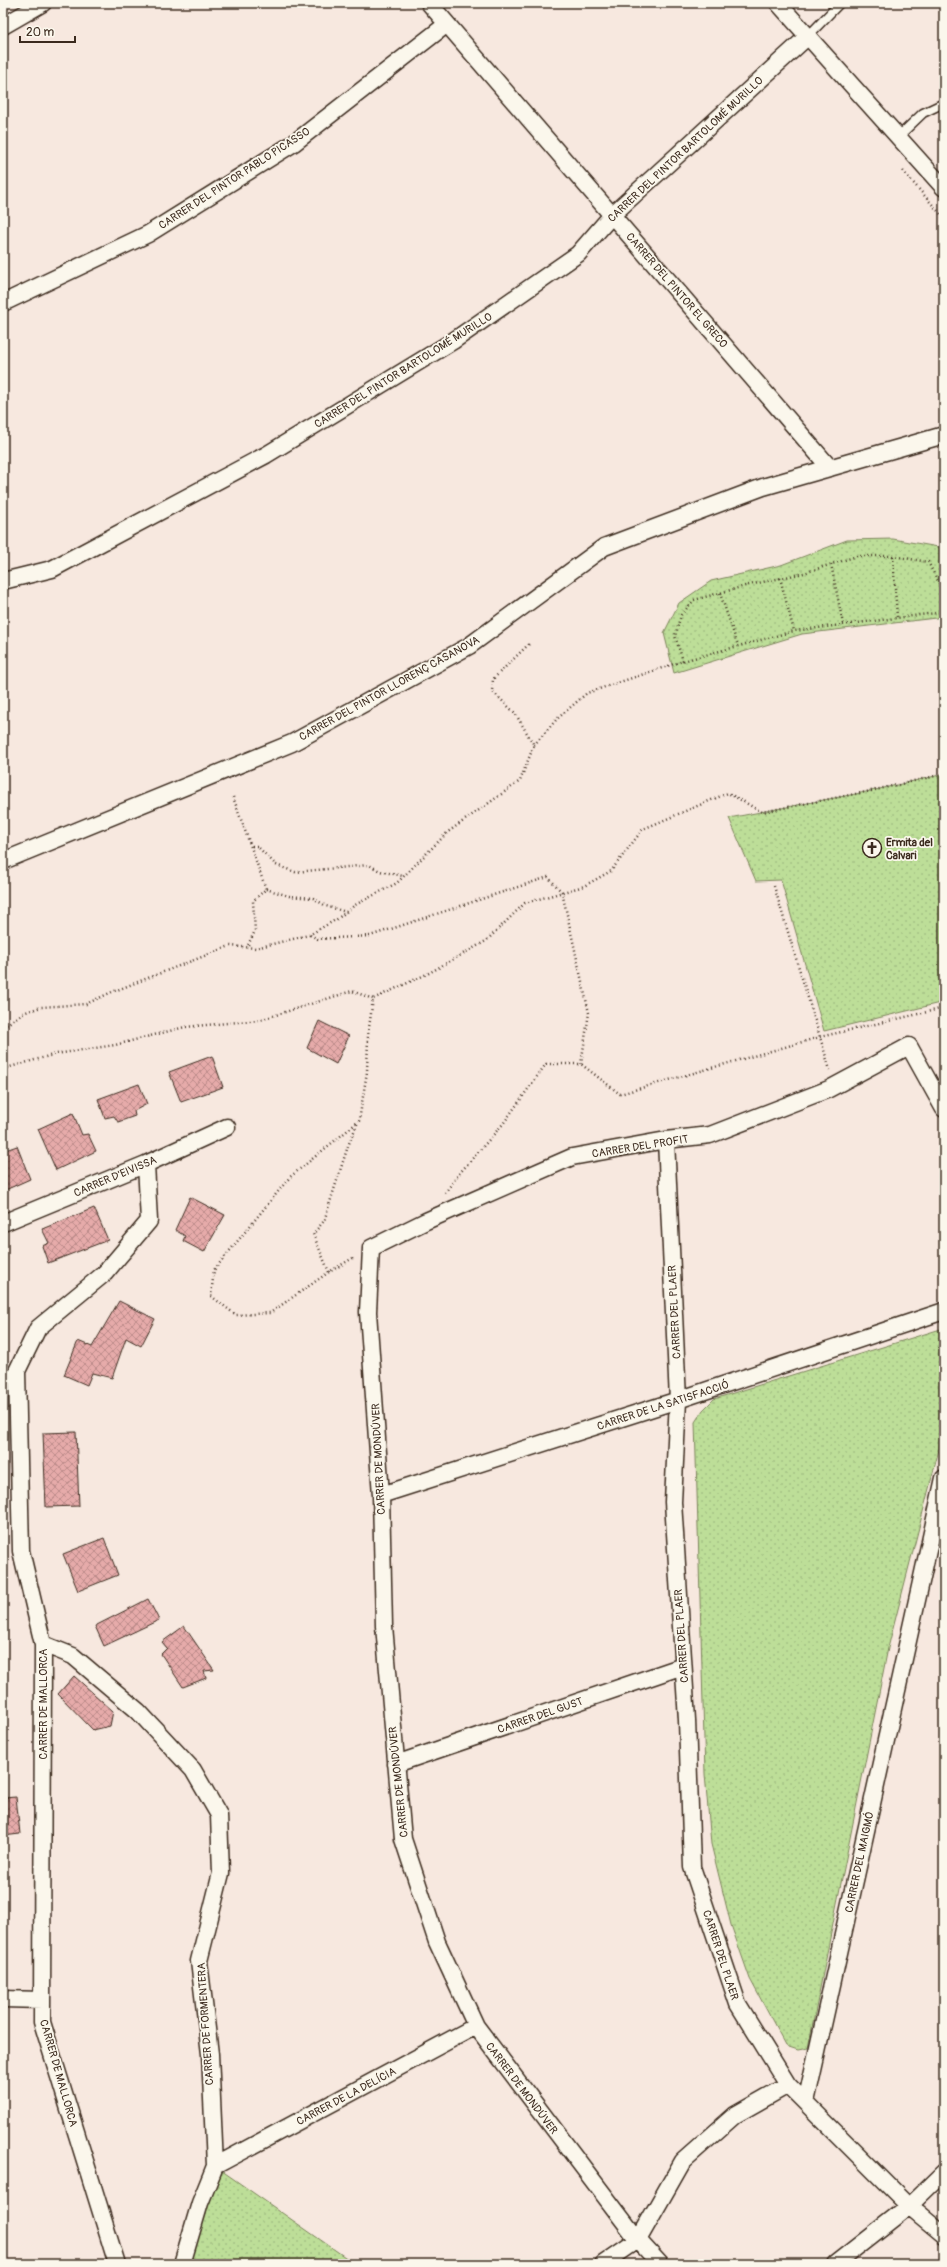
<svg xmlns="http://www.w3.org/2000/svg" width="947" height="2267" font-family="Pangolin,sans-serif">
  <style>
    .grass { fill: url(#grass-dots); stroke: #7c845b }
    .building { fill: url(#building-cross-hatch); stroke: #3b2a1e }
    .lines { fill: none; stroke-linecap: round; stroke-linejoin: round }
    .service-casing { stroke: #3b2a1e; stroke-width: 11 }
    .minor-casing { stroke: #3b2a1e; stroke-width: 19 }
    .path { stroke: #3b2a1e; stroke-width: 2.5; stroke-dasharray: 1 3; stroke-linecap: butt }
    .service { stroke: #fbf7ec; stroke-width: 8 }
    .minor { stroke: #fbf7ec; stroke-width: 16 }
    .labels { text-anchor: middle; stroke-width: 3.5; stroke-linejoin: round; paint-order: stroke }
    .street-label { font-size: 11px; fill: #3b2a1e; stroke: #fbf7ec }
    .poi-label { font-size: 11px; font-weight: bold; fill: #3b2a1e; stroke: #fbf7ec; text-anchor: start }
  </style>
  <defs>
    <pattern id="grass-dots" width="8" height="8" patternUnits="userSpaceOnUse"><rect width="8" height="8" fill="#bdde98"/><path d="M2 2h.1M6 6h.1" fill="none" stroke="#a3bf83" stroke-width="1.8" stroke-linecap="round"/></pattern>
    <pattern id="building-cross-hatch" width="8" height="8" patternUnits="userSpaceOnUse"><rect width="8" height="8" fill="#e6abaa"/><path d="M0 0l8 8M0 8l8-8" fill="none" stroke="#bc8b8a"/></pattern>
  </defs>
  <rect width="100%" height="100%" fill="#f7e8df"/>
  <filter id="ink" filterUnits="userSpaceOnUse"><feTurbulence type="fractalNoise" baseFrequency=".025" numOctaves="2"/><feDisplacementMap in="SourceGraphic" scale="8" xChannelSelector="R" yChannelSelector="G"/><feConvolveMatrix kernelMatrix="1 2 1 2 8 2 1 2 1" color-interpolation-filters="sRGB"/></filter>
  <g filter="url(#ink)">
    <path class="grass" d="M893,539L944,548V617L802,634L674,673L664,633L679,603L711,581L781,565L847,540Z
      M944,774V1002L824,1031L781,880L756,881L729,818L871,791Z
      M944,1328V1430L888,1648L808,2048L798,2050L786,2046L750,1979L731,1925L711,1844L705,1774L695,1422L703,1410L714,1399Z
      M215,2166L355,2264H182Z"/>
    <path class="building" d="M319,1021L349,1036L336,1064L307,1048Z
      M212,1056L223,1087L181,1102L169,1072Z
      M139,1084L147,1104L134,1111L135,1116L118,1122L114,1116L105,1118L98,1099Z
      M73,1113L82,1135L88,1134L96,1151L56,1170L38,1129Z
      M17,1146L30,1179L3,1191V1151Z
      M190,1197L225,1215L204,1252L183,1241L185,1236L175,1230Z
      M94,1208L108,1240L48,1263L42,1246L49,1243L42,1229Z
      M119,1301L155,1319L141,1346L126,1338L112,1378L92,1373L87,1385L64,1375L78,1341L92,1347Z
      M76,1432L79,1506L46,1507L43,1433Z
      M104,1538L118,1575L78,1591L63,1554Z
      M148,1599L159,1620L104,1646L95,1626Z
      M184,1626L214,1670L204,1671L206,1678L183,1687L161,1654L167,1648L162,1642Z
      M74,1676L113,1711L110,1726L93,1730L58,1694Z
      M16,1797L20,1834L3,1836V1798Z"/>
    <g class="lines">
      <defs>
        <path id="service" d="M807,37L840,3
          M898,137L923,113L944,103"/>
        <path id="minor" d="M429,3L830,468
          M778,3L944,188
          M3,26L43,3
          M3,303L148,234L294,143L447,24
          M3,581L52,569L266,455L453,341L578,254L612,215L807,37
          M3,861L292,743L469,646L604,547L763,487L944,435
          M666,1140L678,1400L673,1502L687,1720L692,1867L738,2004L788,2085L909,2206L944,2235
          M3,1223L146,1164L227,1127
          M381,1495L678,1400L944,1311
          M43,1644L73,1656L138,1711L193,1770L219,1815L221,1873L199,1961L210,2054L215,2166L200,2203L182,2264
          M396,1764L683,1666
          M3,1999L42,2000
          M806,2102L944,1478
          M215,2166L476,2026
          M117,2264L42,2022L43,1644L21,1551L17,1371L38,1328L105,1273L149,1221L146,1164
          M603,2264L638,2240L683,2161L735,2115L788,2085
          M660,2264L638,2240L476,2026L437,1942L403,1839L384,1626L381,1495L368,1312L371,1248L426,1221L572,1157L666,1140L710,1135L829,1089L909,1046L944,1109
          M835,2264L909,2206L944,2172"/>
      </defs>
      <use href="#service" class="service-casing"/>
      <use href="#minor" class="minor-casing"/>
      <path class="path" d="M903,171L944,218
        M893,556L897,617
        M831,564L843,624
        M780,578L794,631
        M720,593L738,646
        M683,661L675,636L681,615L694,600L749,585L804,573L857,556H893L928,562L944,593
        M534,745L557,719L587,693L683,661L794,631L944,612
        M233,797L266,889L253,901L255,931L247,947
        M252,846H257L276,865L295,872L369,865L380,871L403,876
        M774,886L830,1070
        M266,889L289,896L313,898L326,906L346,912
        M310,935L318,939L370,936L548,877L562,892L589,1013L581,1064
        M3,1027L23,1013L41,1007L86,1004L112,992L230,946L256,948L309,935L337,919L355,905L397,883L448,832L520,781L534,745L515,713L492,691L493,679L530,643
        M3,1069L56,1054L115,1045L185,1027L260,1020L352,991L373,999
        M445,1193L458,1175L503,1124L546,1064H581L620,1094L820,1037L944,1008
        M353,1258L329,1272L270,1313L236,1315L211,1296L214,1270L290,1177L359,1121L367,1072L368,1035L373,999L429,973L486,941L525,903L584,886L611,871L643,829L728,793L762,812L871,791L944,774
        M329,1272L313,1234L324,1221L348,1146L358,1122"/>
      <use href="#service" class="service"/>
      <use href="#minor" class="minor"/>
    </g>
  </g>
  <defs>
    <symbol id="church-ring" viewBox="-11 -11 22 22"><circle r="9.5" fill="#fbf7ec" stroke="#3b2a1e" stroke-width="1.5"/><path d="M-1.2-6h2.4v3.5h3.3v2.4h-3.3V6h-2.4V-.1h-3.3v-2.4h3.3Z" fill="#3b2a1e"/></symbol>
  </defs>
  <g fill-rule="evenodd">
    <use href="#church-ring" x="861" y="837" width="22" height="22"/>
  </g>
  <g class="labels">
    <g class="street-label">
      <text transform="translate(685 149) rotate(-43)" y="4">CARRER DEL PINTOR BARTOLOMÉ MURILLO</text>
      <text transform="translate(234 178) rotate(-33)" y="4">CARRER DEL PINTOR PABLO PICASSO</text>
      <text transform="translate(677 290) rotate(49)" y="4">CARRER DEL PINTOR EL GRECO</text>
      <text transform="translate(403 370) rotate(-32)" y="4">CARRER DEL PINTOR BARTOLOMÉ MURILLO</text>
      <text transform="translate(389 688) rotate(-29)" y="4">CARRER DEL PINTOR LLORENÇ CASANOVA</text>
      <text transform="translate(640 1146) rotate(-9)" y="4">CARRER DEL PROFIT</text>
      <text transform="translate(115 1176) rotate(-23)" y="4">CARRER D'EIVISSA</text>
      <text transform="translate(674 1312) rotate(-93)" y="4">CARRER DEL PLAER</text>
      <text transform="translate(663 1405) rotate(-18)" y="4">CARRER DE LA SATISFACCIÓ</text>
      <text transform="translate(378 1459) rotate(-93)" y="4">CARRER DE MONDÚVER</text>
      <text transform="translate(681 1636) rotate(-94)" y="4">CARRER DEL PLAER</text>
      <text transform="translate(43 1704) rotate(-90)" y="4">CARRER DE MALLORCA</text>
      <text transform="translate(540 1715) rotate(-19)" y="4">CARRER DEL GUST</text>
      <text transform="translate(398 1782) rotate(-96)" y="4">CARRER DE MONDÚVER</text>
      <text transform="translate(859 1862) rotate(-78)" y="4">CARRER DEL MAIGMÓ</text>
      <text transform="translate(721 1955) rotate(72)" y="4">CARRER DEL PLAER</text>
      <text transform="translate(205 2024) rotate(-94)" y="4">CARRER DE FORMENTERA</text>
      <text transform="translate(59 2073) rotate(74)" y="4">CARRER DE MALLORCA</text>
      <text transform="translate(522 2088) rotate(53)" y="4">CARRER DE MONDÚVER</text>
      <text transform="translate(346 2096) rotate(-28)" y="4">CARRER DE LA DELÍCIA</text>
    </g>
    <g class="poi-label">
      <text x="886" y="846">Ermita del<tspan x="886" dy="13">Calvari</tspan></text>
    </g>
  </g>
  <rect width="947" height="2267" fill="none" stroke="#fbf7ec" stroke-width="16"/>
  <rect x="8" y="8" width="931" height="2251" fill="none" stroke="#3b2a1e" stroke-width="1.5" filter="url(#ink)"/>
  <path d="M20 36v6h55v-6" fill="none" stroke="#3b2a1e" stroke-width="2"/>
  <text x="26" y="36" font-size="12" fill="#3b2a1e" stroke="#fbf7ec" stroke-width="3" paint-order="stroke">20 m</text>
</svg>
